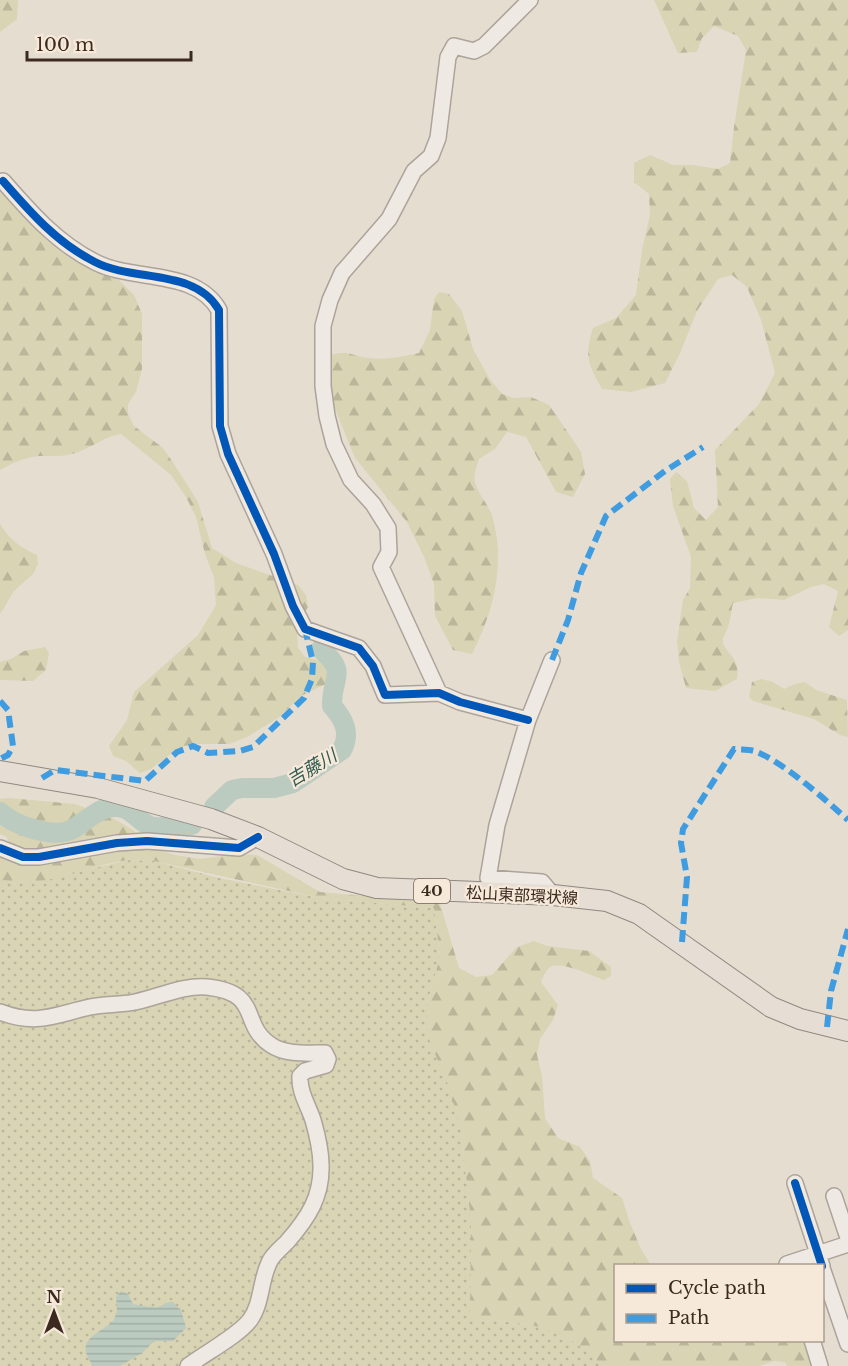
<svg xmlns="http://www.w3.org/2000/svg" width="848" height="1366" font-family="'Libre Baskerville','Noto Sans JP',serif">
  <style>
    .grass { fill: url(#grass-dots) }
    .forest { fill: url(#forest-firs) }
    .water { fill: url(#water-rules) }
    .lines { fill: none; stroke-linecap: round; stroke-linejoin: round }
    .river { stroke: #bccbc0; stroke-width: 20 }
    .minor-casing { stroke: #aca39a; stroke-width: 18 }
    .major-casing { stroke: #918881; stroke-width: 22 }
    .minor { stroke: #eeeae3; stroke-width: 15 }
    .major { stroke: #e6ded4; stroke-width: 20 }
    .quiet { stroke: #3f9ce0; stroke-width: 6; stroke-dasharray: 12 6; stroke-linecap: butt }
    .cycleway-casing { stroke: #f6e9d9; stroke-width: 11 }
    .cycleway { stroke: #0057b8; stroke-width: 8 }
    .labels { text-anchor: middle; stroke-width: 4.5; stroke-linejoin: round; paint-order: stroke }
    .shield { fill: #f6e9d9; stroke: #746358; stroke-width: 1.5 }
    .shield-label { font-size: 15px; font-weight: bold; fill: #3c2a21 }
    .street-label { font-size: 16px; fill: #3c2a21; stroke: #f6e9d9 }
    .water-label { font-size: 18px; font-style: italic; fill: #315b52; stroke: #f6e9d9 }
  </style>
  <defs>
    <pattern id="grass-dots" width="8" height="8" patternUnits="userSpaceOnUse" patternTransform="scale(1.5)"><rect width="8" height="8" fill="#d8d4b4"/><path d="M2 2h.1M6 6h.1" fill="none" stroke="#bab69a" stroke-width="1.8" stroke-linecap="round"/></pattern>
    <pattern id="forest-firs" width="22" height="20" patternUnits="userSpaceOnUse" patternTransform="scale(1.5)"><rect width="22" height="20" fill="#d8d4b4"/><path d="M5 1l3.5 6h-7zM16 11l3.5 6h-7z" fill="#bab69a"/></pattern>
    <pattern id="water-rules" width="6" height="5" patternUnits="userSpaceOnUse" patternTransform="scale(1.5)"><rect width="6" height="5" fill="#bccbc0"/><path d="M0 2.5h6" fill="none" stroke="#a2aea5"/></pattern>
  </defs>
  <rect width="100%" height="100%" fill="#e6ddd1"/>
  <path class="grass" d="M129,860L154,861L219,878L320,898L434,908L440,957L428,1000L461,1128L471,1222V1320C502,1321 533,1322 563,1334C577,1340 592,1355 602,1366H0V879L33,882Z"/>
  <path class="forest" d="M0,0H18L17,19L0,32Z
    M654,0H848V630L839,636L829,627L838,591L824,584L811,587L784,600L757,598L733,603C731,611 731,619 728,627C727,631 723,636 723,640C722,652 741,655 737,679L715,691L686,688L679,662L677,641L683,600L690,588L691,557L673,506L670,479L676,472L687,481L694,508L706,520L718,507L715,450L759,404L775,373L761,320L747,287L732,275L718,279L697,311L681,351L665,383L631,392L602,389C588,364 584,356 593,328L616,318L636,295L642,250L650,215L649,194L634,182V163L650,155L673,165H692L718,169L730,163L734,127L746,50L738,36L714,26L702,38L697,52L678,53Z
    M0,186L20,208L89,251L134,295L142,314V369L136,392L128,404V414L134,426L163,448L174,464L198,502L212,548L236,563L298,585L306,595L308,607L297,627L298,648L305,657L322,661L327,674L326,684L301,696L278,718L247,737L229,744H191L176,750L151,769L140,773L126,761L113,756L109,746L127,720L134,692L198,635L216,605L214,577L205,554L196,517L186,497L171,475L121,434C105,436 93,447 78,452C65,457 54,456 40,456C25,457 13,463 0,470Z
    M439,292L449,294L462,311L473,349L489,378L502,394L514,398L531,397L549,405L567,431L581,452L585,474L573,497L556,492L526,437L507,432L495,449L479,459C477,466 473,476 475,482C478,494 488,504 492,515C506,563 494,611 472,654L453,650L435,616L434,584L424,557L407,522L355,458L331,399V355C349,350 347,354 363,357C381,361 402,357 419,353L430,330L434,299Z
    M0,524C9,539 21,548 37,555L38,564L33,574L14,591L0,614Z
    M45,647L49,653L46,670L33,681L0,680V662L11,659L24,651Z
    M761,679L773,682L784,689L795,684L805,682L816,690L847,700L848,737L840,735L814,719L753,701L749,697L752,682Z
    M9,798L75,804L111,817L133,830L148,847L175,855L200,859L237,854L257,855L320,892L440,903L459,968L476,977L492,975L517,947L534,941L547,946L589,951L611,967V976L604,980C592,976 563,962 552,966C546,969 544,976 541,982L558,1005L553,1020L540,1039L537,1055L542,1076L545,1118L558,1138L580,1147L590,1161L593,1178L622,1198L630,1223L641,1249L651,1265L616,1266V1340L804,1341L812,1366H787L785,1362L774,1361L760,1366H602C561,1323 527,1322 470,1320L471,1222L461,1129L448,1085L428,1037V1000L440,957L434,908L320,898L154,861C146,861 138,860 130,860C88,864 43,892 0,879V857L4,858L9,846L7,837L0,834V799Z"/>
  <path class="water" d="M121,1291L128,1294L133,1304C137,1305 155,1308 158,1307C164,1305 166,1302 173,1302L181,1310L186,1328L173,1341H154L142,1353L120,1366H93C74,1338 96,1337 114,1320L117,1310L116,1297Z"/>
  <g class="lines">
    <path class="river" d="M214,807L232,790L242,788H274L293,783L342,750C351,733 344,719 332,706C331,677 349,674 321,649
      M0,812C15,826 54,839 73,829C90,819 101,803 123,808C133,811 140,822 150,826C158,829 182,825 192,825"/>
    <defs>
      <path id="minor" d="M3,181C30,212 57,243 95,262C133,282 195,268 219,310L220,426L228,454L274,554L293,606L305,629L359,648L373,666L385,695L439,693L460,702L528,720
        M552,660L528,720L497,825L488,878L542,882L553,895
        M439,693L381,567L389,552L388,528L373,504L351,480L334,444L327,416L323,386V326L330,300L342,273L389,219L414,171L431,156L438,138L448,57L454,46L474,51L484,46L530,0
        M0,848L23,857H39L117,843L147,841L239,848L258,837
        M0,1012C37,1026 54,1015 90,1007C104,1004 120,1005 135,1002C159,997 183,985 207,987C263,993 239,1024 271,1045C285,1055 308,1053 325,1053L328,1059L326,1065L305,1071L300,1076C299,1092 308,1105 313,1120C317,1134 321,1150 321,1165C322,1197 308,1218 287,1242C282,1247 275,1253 271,1259C260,1277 263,1302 250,1320C238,1336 205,1353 188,1366
        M795,1183L822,1266
        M834,1196L848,1238
        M788,1266L787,1264L848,1244
        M822,1268L848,1344
        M812,1340L820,1366"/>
      <path id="major" d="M0,771L98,788L211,819L258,837L343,879L377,888L553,895L607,901L639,914L771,1007L800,1019L848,1031"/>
    </defs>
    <use href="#minor" class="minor-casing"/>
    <use href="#major" class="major-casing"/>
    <use href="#minor" class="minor"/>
    <use href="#major" class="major"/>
    <path class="quiet" d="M552,660L568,620L581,573L606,516L665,471L703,447
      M0,701L8,710L13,746L8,755L0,759
      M42,778L55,770L145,781L177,752L193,746L208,753L240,751L253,747L304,698L312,679L313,662L305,629
      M682,942L687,877L681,843L683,829L734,749C741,750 750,749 757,752C784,763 826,800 848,820
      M827,1027L831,991L848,929"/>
    <defs>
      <path id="cycleway" d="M3,181C30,212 57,243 95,262C133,282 195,268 219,310L220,426L228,454L274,554L293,606L305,629L359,648L373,666L385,695L439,693L460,702L528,720
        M0,848L23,857H39L117,843L147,841L239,848L258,837
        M795,1183L822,1266"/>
    </defs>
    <use href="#cycleway" class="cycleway-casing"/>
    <use href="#cycleway" class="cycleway"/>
  </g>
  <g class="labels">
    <rect class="shield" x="414" y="879" width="36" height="24" rx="4.5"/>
    <g class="shield-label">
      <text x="432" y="896">40</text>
    </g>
    <g class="street-label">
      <text transform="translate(522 895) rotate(3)" y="6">松山東部環状線</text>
    </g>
    <g class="water-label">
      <text transform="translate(312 768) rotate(-31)" y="6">吉藤川</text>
    </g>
  </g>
  <rect x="614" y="1264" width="210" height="78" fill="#f6e9d9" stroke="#ac9d8f" stroke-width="1.5"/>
  <rect x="626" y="1284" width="30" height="9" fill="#0057b8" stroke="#ac9d8f" stroke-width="1.5"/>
  <text x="668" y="1294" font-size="18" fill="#3c2a21">Cycle path</text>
  <rect x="626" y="1314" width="30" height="9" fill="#3f9ce0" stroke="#ac9d8f" stroke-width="1.5"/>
  <text x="668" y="1324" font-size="18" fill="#3c2a21">Path</text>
  <g transform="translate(54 1312)" stroke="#f6e9d9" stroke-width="4.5" paint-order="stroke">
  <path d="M0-4.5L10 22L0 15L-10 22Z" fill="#3c2a21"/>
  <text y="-9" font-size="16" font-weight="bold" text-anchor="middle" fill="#3c2a21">N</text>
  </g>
  <path d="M27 51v9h164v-9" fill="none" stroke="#3c2a21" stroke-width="3"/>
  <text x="36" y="51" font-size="18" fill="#3c2a21" stroke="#f6e9d9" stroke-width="4.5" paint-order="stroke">100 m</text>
</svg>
